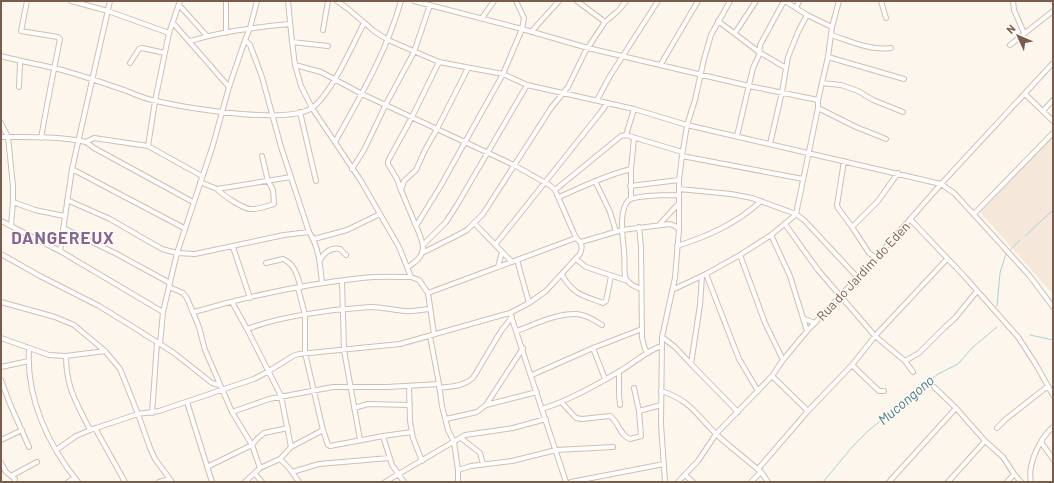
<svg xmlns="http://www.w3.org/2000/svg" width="1054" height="483" font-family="Barlow,sans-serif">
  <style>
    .residential { fill: #f5e8da }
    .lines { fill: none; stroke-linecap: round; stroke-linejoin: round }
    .stream { stroke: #a5d3da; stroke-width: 1 }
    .street-casing { stroke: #d1beb0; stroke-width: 6 }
    .street { stroke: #fff; stroke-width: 4 }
    .labels { text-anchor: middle; stroke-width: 3; stroke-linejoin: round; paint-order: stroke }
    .street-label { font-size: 13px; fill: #7a5c4d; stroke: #fffaf3 }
    .water-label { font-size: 14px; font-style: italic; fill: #437c86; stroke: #fffaf3 }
    .district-label { font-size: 17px; font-weight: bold; letter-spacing: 1px; fill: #846695; stroke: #fffaf3 }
  </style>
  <rect width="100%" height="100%" fill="#fdf6ec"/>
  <path class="residential" d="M1053,134V294L979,211Z"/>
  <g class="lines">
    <path class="stream" d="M1025,236L1053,210
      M1011,249L1020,240
      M997,306L1000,273L1006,254
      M1030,335L1053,340
      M823,482L853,446L869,430L897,408L904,399L938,374L958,364L972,348L997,327"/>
    <defs>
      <path id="street" d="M27,1L21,31L58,37L60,39L47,105L41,138
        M71,1L108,11L169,33
        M288,1L292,42L295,65L301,86L312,108L361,181L399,247L411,277L419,280L428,293L434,334
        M337,1L347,8L374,31L388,40L439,62L503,74L527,85L634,109L687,125L941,184L954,193L977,218L1029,275L1053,307
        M414,1L522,29L588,48L749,86L818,100
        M577,1L605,22
        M785,1L807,15L832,27
        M881,1L886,18
        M1013,1L1014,10L1024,33
        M1052,1L1053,2
        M179,5L207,36
        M796,8L799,1
        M482,18L494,1
        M718,21L759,52L786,68
        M173,23L229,87
        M323,30L328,1
        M531,32L559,1
        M226,33V1
        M735,33L756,1
        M831,35C850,41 871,51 891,48
        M245,40L250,45L262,77L281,147L309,232C319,247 320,265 322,283
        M190,41C222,31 256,27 290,24
        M292,42L328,46
        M1010,45L1053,11
        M1,56C19,61 37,64 54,68C79,74 103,83 127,91C136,95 146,99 156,101C187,108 286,125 312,108C331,95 353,44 364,23
        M828,57L904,79
        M439,62L412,117L388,161V164L397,179L401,190L404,181L416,170L425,150L437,129L468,68
        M130,63L139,49L142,48L165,53
        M661,64L698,1
        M822,83L841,85L858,91L873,100L903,112
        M19,87L20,62
        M1025,94L1053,121
        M597,100L610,76L658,1
        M818,108L856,127L886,139
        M1043,111L1053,100
        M300,112L316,181
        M1,123L8,137L13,186V202L11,226
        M626,135L682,152
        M737,136L753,68L759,55L760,45L784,1
        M1,137C26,137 62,136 86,142L94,138L148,146L202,176
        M86,142L94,148L193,202
        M335,142C360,97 387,51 401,1
        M770,144L782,92L788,57L798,32L807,15
        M148,146L155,101L169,33L180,1
        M682,156L803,179
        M844,161L837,205L838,208L852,227L878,201L898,173
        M72,169L184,228
        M352,169L364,150L386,104L414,52L430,5
        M595,181L610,212L616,232
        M200,182L217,189L291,177
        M630,186L679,180
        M217,189C223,195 244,210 252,209C260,209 267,206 274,204L273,190L268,181L262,156
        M679,189L731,194L752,198L796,214L805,221L858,278
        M401,190L416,226
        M555,190L621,136L626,135L634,109
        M559,197C582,187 606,175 631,169
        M631,199V169L634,138
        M67,200L110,219L162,249L177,253L195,254L284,235L309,232
        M13,202L35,210L64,216
        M974,214L1053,133
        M910,219L965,277L1018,337L1035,363L1053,395
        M1,221L60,251L163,312
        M474,223L512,262
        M785,224L818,270L875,336L905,361L913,372
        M659,225L679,203
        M639,227L641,246L642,338L645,349L648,353
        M852,227L869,253L876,258
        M63,228L115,253L170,283
        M771,235L790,276L807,331
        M314,239L347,230L380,214
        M581,242L622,230L670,224L675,226L679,229
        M423,245L446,222L457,205L527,85
        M495,245L601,112L607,103
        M677,246C708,236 736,224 761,201
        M233,247L250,298
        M60,251L72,169L110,1
        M422,253L454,237L467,230L483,214L551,108L568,87L585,52L605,22L619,10L626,1
        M1,254L40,276L99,306L130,325L174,353L212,383L220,385
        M740,255L765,323L783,360
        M576,259L586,267L628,281
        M320,260C324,253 330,247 340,249L346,255
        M517,260L529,303
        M266,263L283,259C295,264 297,276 301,287
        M408,267C428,255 425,245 416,226L440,187L503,74L522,29L524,18L516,1
        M498,267L502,252
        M706,274L739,359L758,391
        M562,275C574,295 582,295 603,303L606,301L611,276
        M342,281L344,350L360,440
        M169,287L183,293L187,298L199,327L205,350L232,412L252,445L260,468
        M641,289C634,286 628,284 625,277C624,268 625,260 624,252C623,239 618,209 629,200C637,195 669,195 679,195
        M672,290L706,274L740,255L771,235L793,217L796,214L818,108V100L828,57L832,27L839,1
        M428,293L576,238
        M1,302L55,317L74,325L105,351L120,369L138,414L150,448L155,459L172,482
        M232,302L247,329L281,396L291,447
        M194,312C248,296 305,284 362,278C378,276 395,277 411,277
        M510,313L566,482
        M804,319L815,323
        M247,329C281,316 334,309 371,307C382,307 393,310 405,311C412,312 421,310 429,309
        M517,331C535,324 555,314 575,314C585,314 594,320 602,325
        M430,336L439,384L442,406L448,430L454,442L458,470
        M662,337L675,347L691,364L700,305L702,276
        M1,338L49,355L66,356L105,351
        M160,344L163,312L177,253L213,145L229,87L245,40L250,28L257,1
        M593,348L605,379
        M29,349C26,398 48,445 78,482
        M66,356C66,387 76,402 90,430
        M905,361L919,353L944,328L955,318L977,291
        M691,364L738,412
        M852,365L879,391H884
        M1,367L29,361
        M619,372V394L620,405
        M532,375L593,348L642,329
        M772,376L808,411
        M1,380L10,404L29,447
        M409,386L410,421L413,438L422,461
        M934,387L956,408L985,441L1003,457L1014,474L1021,482
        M439,388C452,386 462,387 473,378L501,331L512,317
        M634,388L639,411
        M661,391C690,400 696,414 716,434C730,447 746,459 761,472L751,482
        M187,402L212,482
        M562,403L576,418L582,419L610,416C619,422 619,435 630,439L641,436L639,411L661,405
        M486,405L523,348
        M354,408L368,404L410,405
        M542,409C570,400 595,386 620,371C633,364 647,350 662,346
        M232,412L269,399L333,387H387L439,384
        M152,413L157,343
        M446,419L477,412L486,405L537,392
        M95,428L125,482
        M997,428L1006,419L1048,386
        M323,430L328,445L330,446L383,436L412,432
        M383,436L392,465L404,482
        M461,438L480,453L483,464
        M1,440L22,430
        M1041,442L1053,459
        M56,450L76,436L90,430L138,414L159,411L254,379L269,371L293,356L299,354L400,344L510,313L529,303L546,291L580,254C583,247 582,243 576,238L555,190L551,186L514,165L362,94L321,72L295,65
        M280,459L289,468L299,482
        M1,463L6,472L15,479L14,482
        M207,467L252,445L258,438L264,433L288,428
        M758,469L808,411L852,365L875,336L947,259
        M292,472L319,464L389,458
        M761,472L768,482
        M255,474L262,482
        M685,475L693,482
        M11,476L37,462
        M68,482L75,478
        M159,482L170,479
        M245,482L260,468L280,459L291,447L323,430L305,353V315L298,288
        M385,482L465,435L513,428L546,419
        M458,482V470L471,466L512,461L556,450L613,447
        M571,482L664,464
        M665,482L661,424L662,337L675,278L679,229V180L682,156L687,125L695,100L704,59L711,35L730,1
        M678,482L698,461L716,434L772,376L783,360L807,331L876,258L941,184L1053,63
        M889,482L956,408
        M948,482L985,441
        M1007,482L1014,474
        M1031,482C1027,465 1040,438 1053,427"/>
    </defs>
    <use href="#street" class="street-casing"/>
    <use href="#street" class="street"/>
  </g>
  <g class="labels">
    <g class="street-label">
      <text transform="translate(863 271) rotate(-47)" y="5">Rua do Jardim do Eden</text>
    </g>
    <g class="water-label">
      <text transform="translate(906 400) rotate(-40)" y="5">Mucongono</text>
    </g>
    <g class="district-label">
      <text x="63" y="244">DANGEREUX</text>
    </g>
  </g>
  <rect width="1054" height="483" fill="none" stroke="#7a5c4d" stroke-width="4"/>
  <g transform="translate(1018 36) rotate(314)" stroke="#fffaf3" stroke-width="3" paint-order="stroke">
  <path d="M0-3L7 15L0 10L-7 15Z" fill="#7a5c4d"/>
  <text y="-6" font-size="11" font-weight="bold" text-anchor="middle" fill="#7a5c4d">N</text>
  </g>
</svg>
